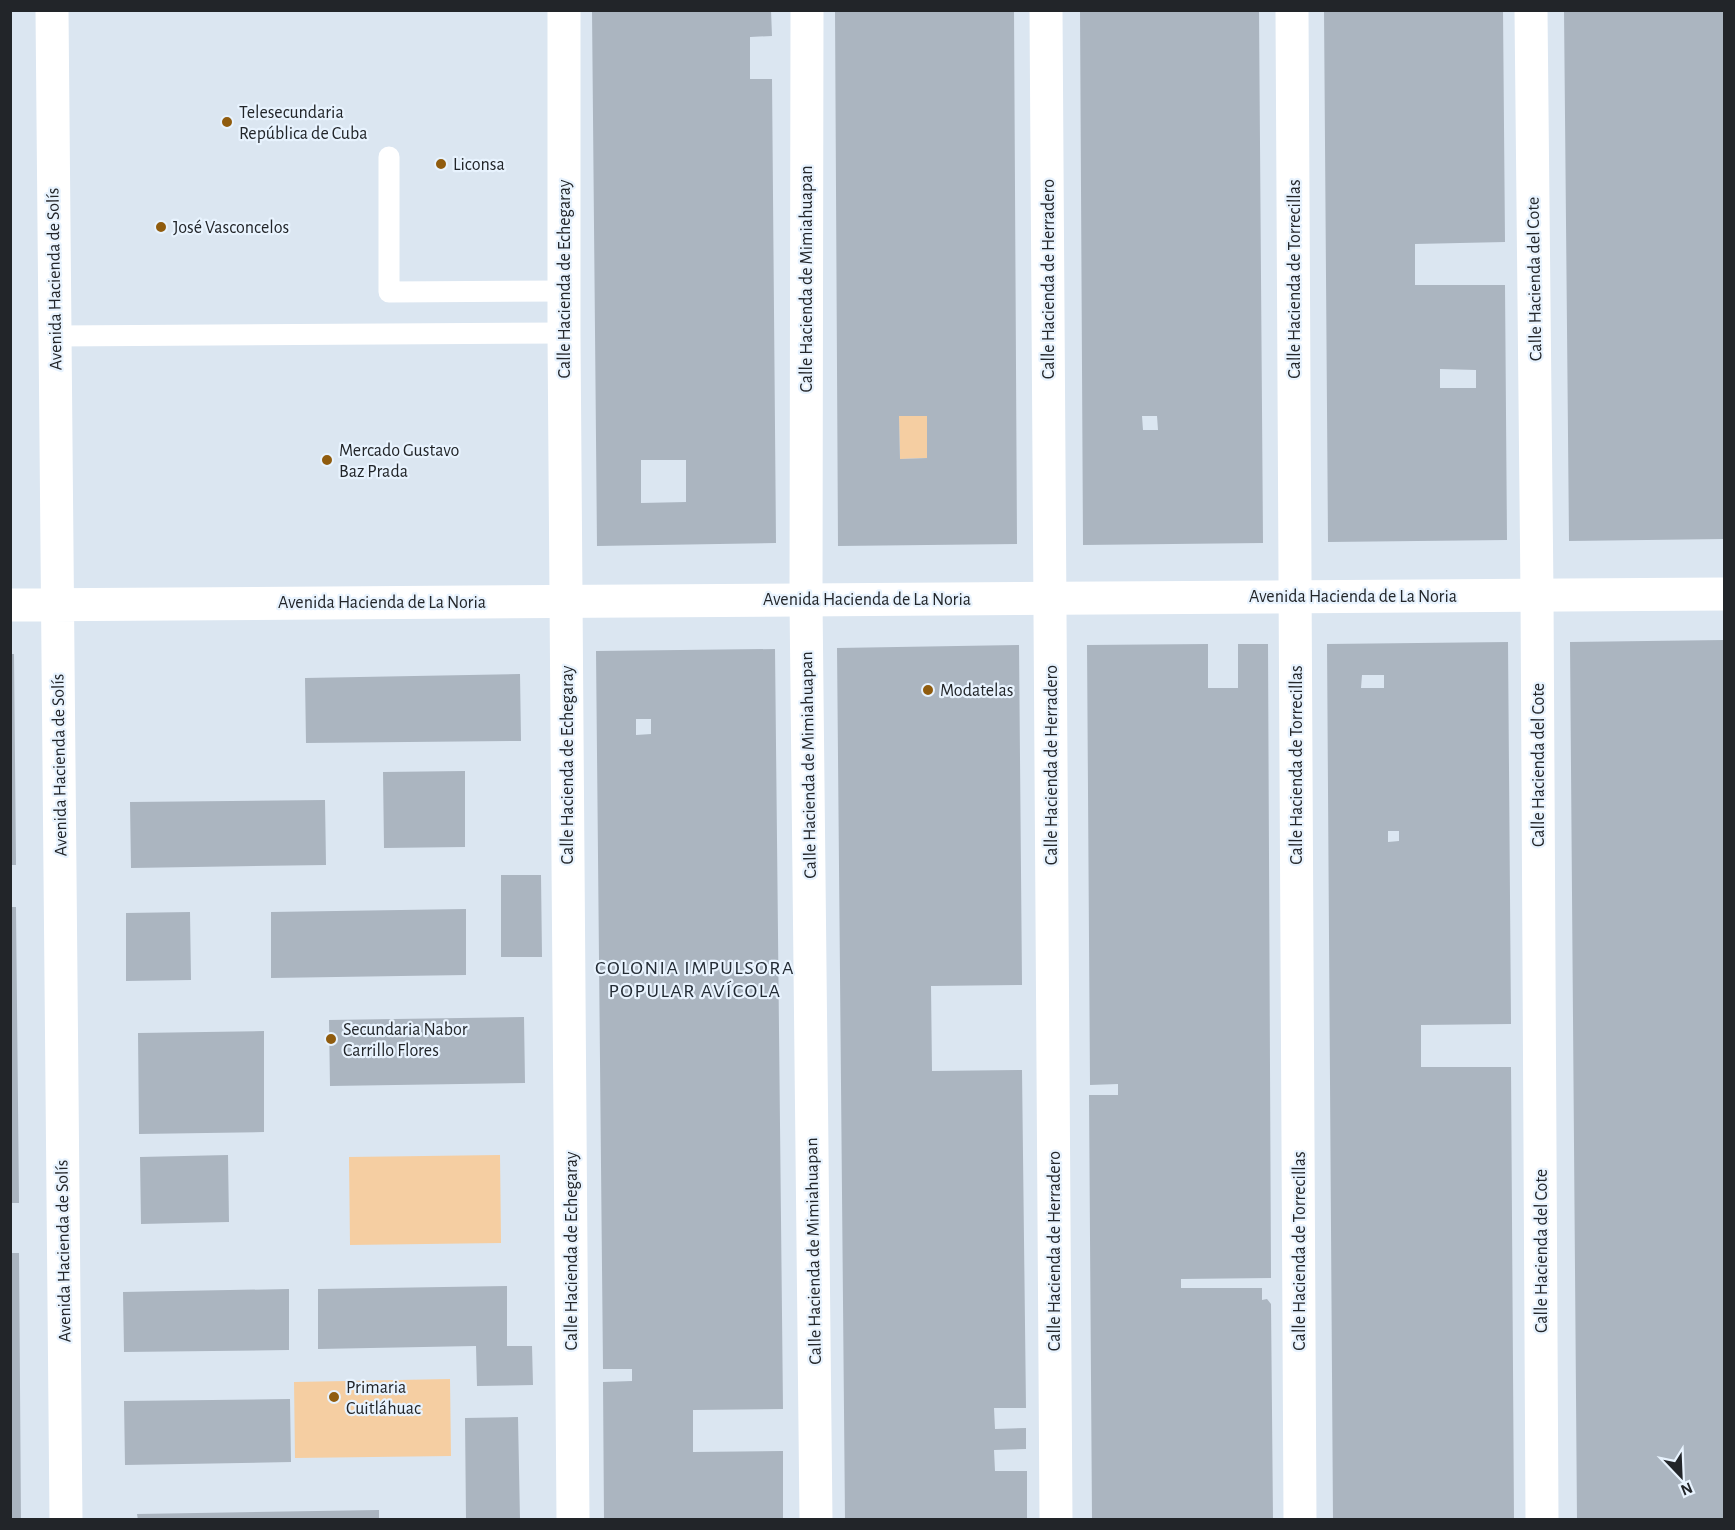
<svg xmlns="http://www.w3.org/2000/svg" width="1735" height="1530" font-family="'Alegreya Sans',sans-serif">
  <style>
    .green { fill: #f5cea2 }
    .building { fill: #abb5c0; fill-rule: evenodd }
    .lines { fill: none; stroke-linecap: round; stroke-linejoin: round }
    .service { stroke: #fff; stroke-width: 21 }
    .minor { stroke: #fff; stroke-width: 33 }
    .tertiary { stroke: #fff; stroke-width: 33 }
    .poi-dot { fill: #905c0e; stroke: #e8f3fe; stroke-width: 2 }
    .labels { text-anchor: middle; stroke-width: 4.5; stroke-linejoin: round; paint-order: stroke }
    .poi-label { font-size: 18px; fill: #222529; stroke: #e8f3fe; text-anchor: start }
    .street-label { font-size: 18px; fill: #222529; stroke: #e8f3fe }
    .neighbourhood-label { font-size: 20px; letter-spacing: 1.5px; fill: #232b34; stroke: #e8f3fe }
  </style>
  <rect width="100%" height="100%" fill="#dbe6f1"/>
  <path class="green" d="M899,416H927V458L900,459Z
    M500,1155L501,1243L350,1245L349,1157Z
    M450,1379L451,1456L295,1458L294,1382Z"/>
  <path class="building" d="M592,10H771L772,36L750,37V79H772L776,543L597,546ZM641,460H686V502L641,503Z
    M835,10H1014L1017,544L838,546ZM899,416H927V458L900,459Z
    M1080,10H1259L1263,543L1083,545ZM1142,416H1157L1158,430H1143Z
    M1324,10H1503L1505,242L1415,244V285H1505L1507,540L1328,542ZM1440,369L1476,370V388H1440Z
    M1564,10H1724V539L1569,541Z
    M1724,640V1520H1577L1570,642Z
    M1508,642L1511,1024L1421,1025V1067H1511L1514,1520H1333L1327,644ZM1362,675H1384V688H1361ZM1388,831H1399V841L1388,842Z
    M1208,644V688H1238V644H1268L1271,1278L1181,1279V1288H1262V1300L1267,1299L1271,1304L1273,1520H1092L1089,1095H1118V1084L1090,1085L1087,645Z
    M1019,645L1022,985L931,986L932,1071L1022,1070L1026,1408H994L995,1429L1026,1428V1449L994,1450L995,1471H1027V1520H845L837,648Z
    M775,649L783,1409L693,1410V1452L783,1451V1520H604L603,1382L632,1381V1369H603L596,651ZM636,719H651V734L636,735Z
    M10,654H14L16,865H10Z
    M520,674L521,741L306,743L305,678Z
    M465,771V847L384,848L383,772Z
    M325,800L326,865L131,868L130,802Z
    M501,875H541L542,957H501Z
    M10,907H16L19,1203H10Z
    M466,909V975L271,978V912Z
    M190,912L191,980L126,981V913Z
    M524,1017L525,1083L330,1086L329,1020Z
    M264,1031V1132L139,1134L138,1033Z
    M228,1155L229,1222L141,1224L140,1157Z
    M10,1253H19L21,1520H10Z
    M507,1286V1346H532L533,1385L477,1386L476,1346L318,1349V1289Z
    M289,1289V1350L124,1352L123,1292Z
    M290,1399L291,1462L125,1465L124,1401Z
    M518,1417L520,1520H466L465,1418Z
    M379,1510V1520H138L137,1514Z"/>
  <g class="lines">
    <path class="service" d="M389,157V292L564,291
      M55,336L564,333"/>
    <path class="minor" d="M564,10V333L573,1520
      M807,10L806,600L816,1520
      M1046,10L1056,1520
      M1292,10L1300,1520
      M1531,10L1537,595L1542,1520"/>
    <path class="tertiary" d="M52,10L66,1520
      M10,605L1724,594"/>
  </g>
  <g class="poi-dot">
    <circle cx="227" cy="122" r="6"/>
    <circle cx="441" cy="164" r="6"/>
    <circle cx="161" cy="227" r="6"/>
    <circle cx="327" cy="460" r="6"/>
    <circle cx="928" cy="690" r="6"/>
    <circle cx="331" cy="1039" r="6"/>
    <circle cx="334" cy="1397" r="6"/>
  </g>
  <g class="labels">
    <g class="poi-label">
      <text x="239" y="118">Telesecundaria<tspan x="239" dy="21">República de Cuba</tspan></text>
      <text x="453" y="170">Liconsa</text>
      <text x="173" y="233">José Vasconcelos</text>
      <text x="339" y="456">Mercado Gustavo<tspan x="339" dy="21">Baz Prada</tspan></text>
      <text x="940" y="696">Modatelas</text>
      <text x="343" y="1035">Secundaria Nabor<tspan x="343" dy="21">Carrillo Flores</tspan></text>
      <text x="346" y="1393">Primaria<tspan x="346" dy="21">Cuitláhuac</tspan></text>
    </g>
    <g class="street-label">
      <text transform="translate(54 279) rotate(-91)" y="6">Avenida Hacienda de Solís</text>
      <text transform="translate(564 279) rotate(-90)" y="6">Calle Hacienda de Echegaray</text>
      <text transform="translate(806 279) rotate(-90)" y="6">Calle Hacienda de Mimiahuapan</text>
      <text transform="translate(1048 279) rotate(-90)" y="6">Calle Hacienda de Herradero</text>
      <text transform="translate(1294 279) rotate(-90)" y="6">Calle Hacienda de Torrecillas</text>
      <text transform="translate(1534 279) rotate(-91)" y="6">Calle Hacienda del Cote</text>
      <text x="1353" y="602">Avenida Hacienda de La Noria</text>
      <text x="867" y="605">Avenida Hacienda de La Noria</text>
      <text x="382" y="608">Avenida Hacienda de La Noria</text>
      <text transform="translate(59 765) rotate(-91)" y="6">Avenida Hacienda de Solís</text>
      <text transform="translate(567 765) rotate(-90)" y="6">Calle Hacienda de Echegaray</text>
      <text transform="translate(808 765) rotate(-91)" y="6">Calle Hacienda de Mimiahuapan</text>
      <text transform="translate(1051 765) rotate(-90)" y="6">Calle Hacienda de Herradero</text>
      <text transform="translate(1296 765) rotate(-90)" y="6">Calle Hacienda de Torrecillas</text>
      <text transform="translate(1538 765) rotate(-90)" y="6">Calle Hacienda del Cote</text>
      <text transform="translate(63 1251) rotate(-91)" y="6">Avenida Hacienda de Solís</text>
      <text transform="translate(571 1251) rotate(-90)" y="6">Calle Hacienda de Echegaray</text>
      <text transform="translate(813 1251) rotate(-91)" y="6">Calle Hacienda de Mimiahuapan</text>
      <text transform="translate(1054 1251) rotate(-90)" y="6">Calle Hacienda de Herradero</text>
      <text transform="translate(1299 1251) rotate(-90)" y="6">Calle Hacienda de Torrecillas</text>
      <text transform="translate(1541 1251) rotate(-90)" y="6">Calle Hacienda del Cote</text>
    </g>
    <g class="neighbourhood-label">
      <text x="695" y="974">COLONIA IMPULSORA<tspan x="695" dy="23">POPULAR AVÍCOLA</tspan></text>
    </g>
  </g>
  <rect width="1735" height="1530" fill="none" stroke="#222529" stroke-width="24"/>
  <g transform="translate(1681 1476) rotate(157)" stroke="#e8f3fe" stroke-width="4.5" paint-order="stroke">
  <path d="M0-4.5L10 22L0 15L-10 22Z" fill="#222529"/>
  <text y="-9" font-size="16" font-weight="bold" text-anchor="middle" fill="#222529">N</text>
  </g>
</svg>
